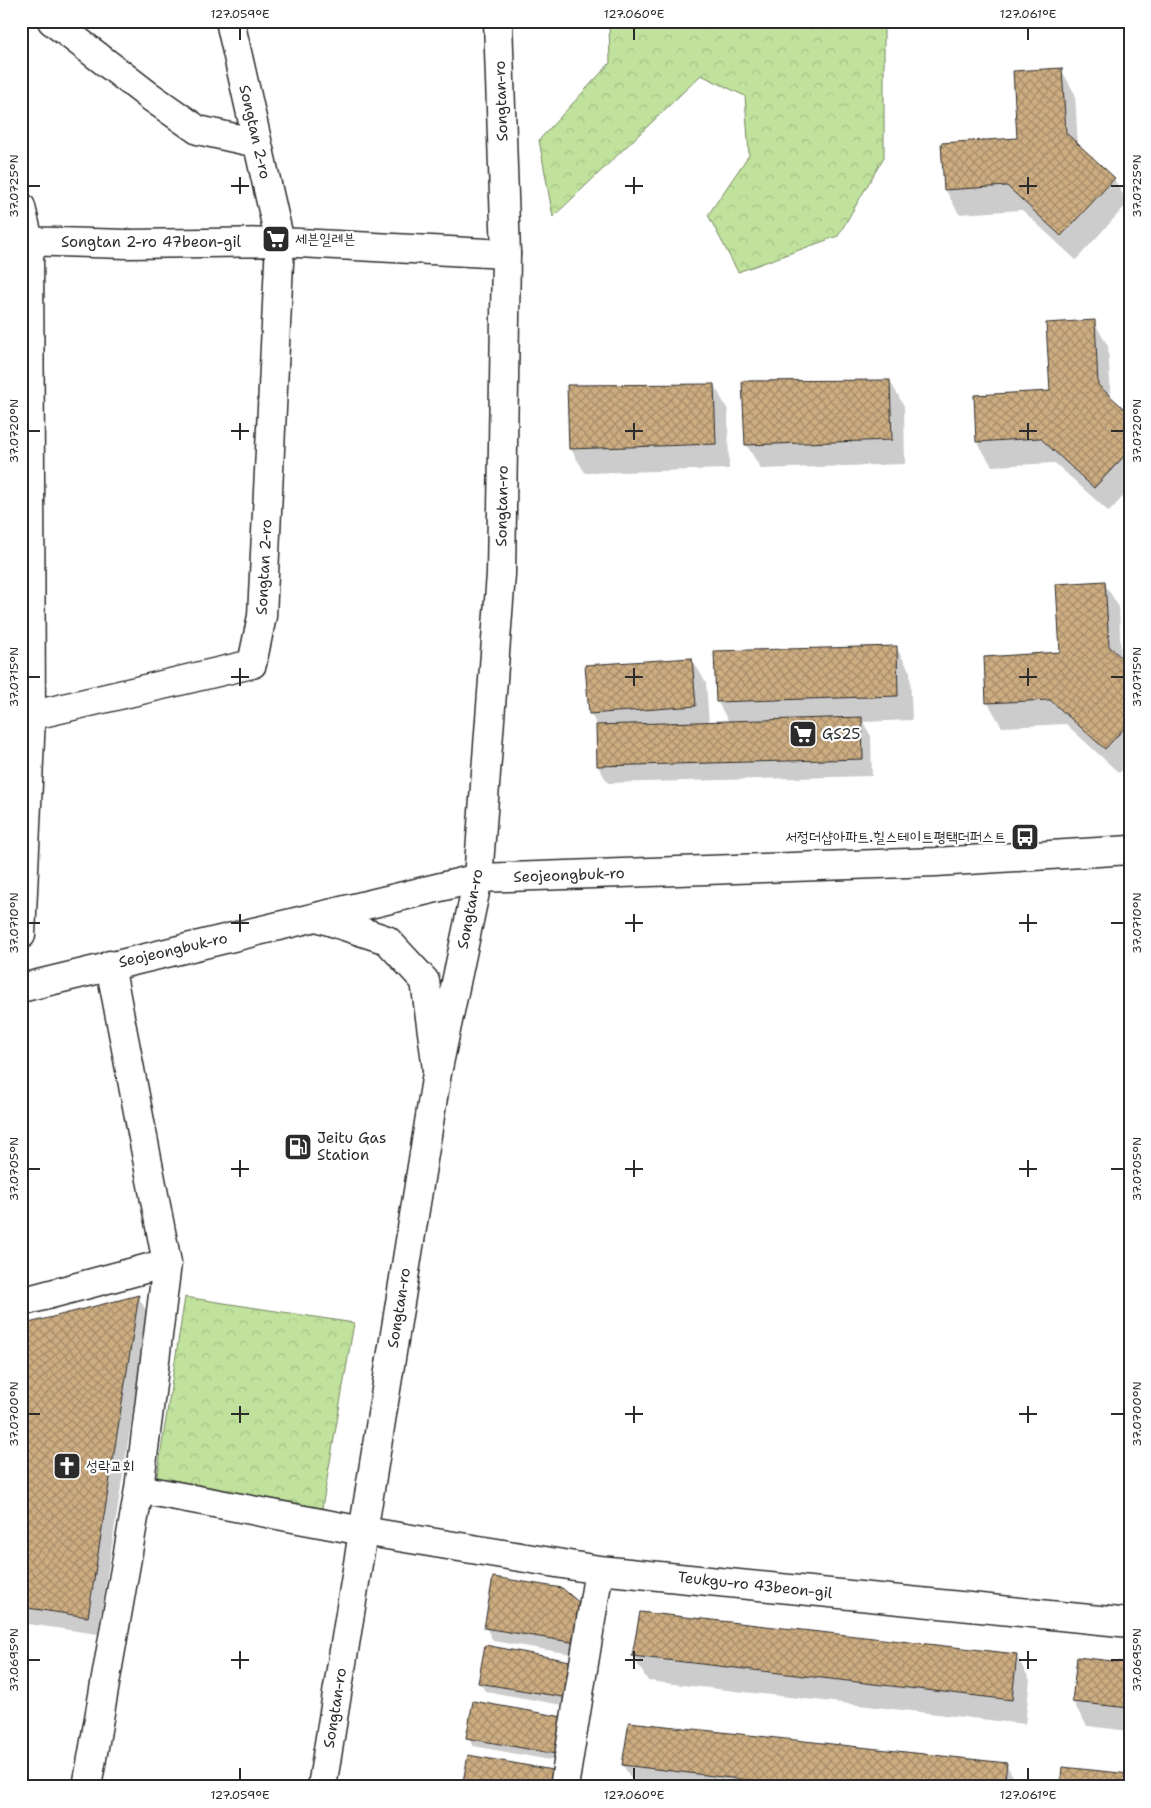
<svg xmlns="http://www.w3.org/2000/svg" width="1151" height="1808" font-family="'Shantell Sans','Poor Story',sans-serif">
  <style>
    .forest { fill: url(#forest-crowns); stroke: #768664 }
    .shadow { fill: #0003 }
    .building { fill: url(#building-cross-hatch); stroke: #2b2b2b }
    .lines { fill: none; stroke-linecap: round; stroke-linejoin: round }
    .minor-casing { stroke: #2b2b2b; stroke-width: 31 }
    .major-casing { stroke: #2b2b2b; stroke-width: 31 }
    .minor { stroke: #fff; stroke-width: 28 }
    .major { stroke: #fff; stroke-width: 28 }
    .ticks { fill: none; stroke: #2b2b2b; stroke-width: 2 }
    .labels { text-anchor: middle; stroke-width: 4.5; stroke-linejoin: round; paint-order: stroke }
    .street-label { font-size: 15px; fill: #2b2b2b; stroke: #fff }
    .poi-label { font-size: 15px; fill: #2b2b2b; stroke: #fff; text-anchor: start }
    .neatline { fill: none; stroke: #2b2b2b; stroke-width: 2 }
    .ticks-label { font-size: 12px; text-anchor: middle; fill: #2b2b2b }
  </style>
  <defs>
    <pattern id="forest-crowns" width="20" height="18" patternUnits="userSpaceOnUse" patternTransform="scale(1.25)"><rect width="20" height="18" fill="#c0e29c"/><path d="M2 6a3 3 0 1 1 6 0M12 15a3 3 0 1 1 6 0" fill="none" stroke="#a5c287"/></pattern>
    <pattern id="building-cross-hatch" width="8" height="8" patternUnits="userSpaceOnUse" patternTransform="scale(1.25)"><rect width="8" height="8" fill="#cdad81"/><path d="M0 0l8 8M0 8l8-8" fill="none" stroke="#a78d6a"/></pattern>
  </defs>
  <rect width="100%" height="100%" fill="#fff"/>
  <filter id="ink" filterUnits="userSpaceOnUse"><feTurbulence type="fractalNoise" baseFrequency=".02" numOctaves="2"/><feDisplacementMap in="SourceGraphic" scale="10" xChannelSelector="R" yChannelSelector="G"/><feConvolveMatrix kernelMatrix="1 2 1 2 8 2 1 2 1" color-interpolation-filters="sRGB"/></filter>
  <g filter="url(#ink)">
    <path class="forest" d="M609,21H890L884,29V157L838,236L738,272L708,215L749,155L745,96L701,75L553,217L539,140L610,63Z
      M185,1297L354,1323L322,1508L157,1477Z"/>
    <path class="shadow" d="M1061,69L1075,94L1078,146L1114,179L1128,203L1076,260L1022,210L959,214L945,189L1018,140Z
      M1094,322L1108,346L1111,399L1130,416V489L1109,512L1055,463L992,466L977,442L1051,392Z
      M890,381L904,406L905,464L761,469L746,444Z
      M714,385L728,410L729,469L585,473L571,449Z
      M1104,583L1119,607L1121,660L1130,667V762L1119,773L1066,724L1002,727L988,703L1061,653Z
      M896,647L910,672L912,720L863,722L871,736L872,776L608,783L598,766L597,725L590,713L692,659L706,683L709,723L729,722L717,701Z
      M138,1296L148,1314L98,1634L21,1623V1326Z
      M589,1620L584,1656L493,1641L486,1627Z
      M1016,1655L1030,1680L1025,1724L648,1681L633,1656Z
      M575,1663L573,1707L485,1691L480,1683Z
      M1130,1664V1731L1087,1726L1073,1702Z
      M562,1718L561,1762L473,1746L468,1738Z
      M1006,1764L1019,1787H636L623,1765Z"/>
    <path class="building" d="M1062,68L1066,133L1115,178L1061,236L1007,186L944,190L941,143L1017,138L1013,71Z
      M1095,320L1098,385L1130,414V450L1094,488L1040,438L976,442L974,395L1050,391L1046,323Z
      M890,380L892,440L745,445L742,381Z
      M714,384L716,444L569,449L567,385Z
      M1105,581L1109,646L1130,666V722L1105,749L1050,700L986,703L984,657L1060,652L1056,584Z
      M897,646L898,696L716,702L714,651Z
      M692,658L696,706L589,714L585,665Z
      M862,717L863,759L597,766L596,725Z
      M139,1295L88,1617L21,1607V1325Z
      M493,1577L562,1588L582,1605L577,1643L484,1628Z
      M640,1612L1017,1654L1012,1700L632,1656Z
      M485,1645L575,1662L569,1698L478,1683Z
      M1077,1657L1130,1663V1708L1072,1702Z
      M473,1701L563,1717L556,1754L466,1738Z
      M629,1722L1007,1763L1004,1787H806L622,1765Z
      M468,1755L558,1771L556,1787H462Z
      M1062,1767L1130,1774V1787H1060Z"/>
    <g class="lines">
      <defs>
        <path id="minor" d="M52,21L148,95L198,130L257,143
          M21,207L29,241L31,717L21,935
          M21,241L127,244L280,242L506,254
          M21,718L252,664L262,616L280,242L230,21
          M317,917L387,940L425,981L437,1069
          M21,988L478,878L936,862L1130,850
          M21,1302L167,1263
          M139,1489L363,1531L599,1570L1130,1623
          M87,1787L139,1489L167,1263L110,965
          M564,1787L599,1570"/>
        <path id="major" d="M322,1787L437,1073L478,878L501,574L506,254L498,21"/>
      </defs>
      <use href="#minor" class="minor-casing"/>
      <use href="#major" class="major-casing"/>
      <use href="#minor" class="minor"/>
      <use href="#major" class="major"/>
    </g>
  </g>
  <path class="ticks" d="M240,28V40M634,28V40M1028,28V40M240,177V194M634,177V194M1028,177V194M28,186H40M231,186H249M625,186H643M1019,186H1037M1111,186H1124M240,423V440M634,423V440M1028,423V440M28,431H40M231,431H249M625,431H643M1019,431H1037M1111,431H1124M240,668V686M634,668V686M1028,668V686M28,677H40M231,677H249M625,677H643M1019,677H1037M1111,677H1124M240,914V932M634,914V932M1028,914V932M28,923H40M231,923H249M625,923H643M1019,923H1037M1111,923H1124M240,1160V1177M634,1160V1177M1028,1160V1177M28,1169H40M231,1169H249M625,1169H643M1019,1169H1037M1111,1169H1124M240,1406V1423M634,1406V1423M1028,1406V1423M28,1414H40M231,1414H249M625,1414H643M1019,1414H1037M1111,1414H1124M240,1651V1669M634,1651V1669M1028,1651V1669M28,1660H40M231,1660H249M625,1660H643M1019,1660H1037M1111,1660H1124M240,1768V1780M634,1768V1780M1028,1768V1780"/>
  <defs>
    <symbol id="supermarket-square" viewBox="-11 -11 22 22"><rect x="-9" y="-9" width="18" height="18" rx="4" fill="#2b2b2b" stroke="#fff"/><path d="M-6-5.5h2.5l.6 2H6L4.5 2H-2.5L-4.4-4H-6ZM-1.5 3.2a1.3 1.3 0 1 0 .1 0ZM3 3.2a1.3 1.3 0 1 0 .1 0Z" fill="#fff"/></symbol>
    <symbol id="bus-square" viewBox="-11 -11 22 22"><rect x="-9" y="-9" width="18" height="18" rx="4" fill="#2b2b2b" stroke="#fff"/><path d="M-5-6H5V4H4V6H2V4H-2V6H-4V4H-5ZM-3.5-4V0h7V-4ZM-3.5 1.2v1.5H-2V1.2ZM2 1.2v1.5H3.5V1.2Z" fill="#fff"/></symbol>
    <symbol id="fuel-square" viewBox="-11 -11 22 22"><rect x="-9" y="-9" width="18" height="18" rx="4" fill="#2b2b2b" stroke="#fff"/><path d="M-5.5-6h7V0h2V4h1.3V-2.5L3-4.5l.8-.8L6-3V5H2.5V1h-1V6h-7ZM-4.2-4.7v3.2H.2V-4.7Z" fill="#fff"/></symbol>
    <symbol id="church-square" viewBox="-11 -11 22 22"><rect x="-9" y="-9" width="18" height="18" rx="4" fill="#2b2b2b" stroke="#fff"/><path d="M-1.2-6h2.4v3.5h3.3v2.4h-3.3V6h-2.4V-.1h-3.3v-2.4h3.3Z" fill="#fff"/></symbol>
  </defs>
  <g fill-rule="evenodd">
    <use href="#supermarket-square" x="260" y="223" width="32" height="32"/>
    <use href="#supermarket-square" x="787" y="718" width="32" height="32"/>
    <use href="#bus-square" x="1009" y="821" width="32" height="32"/>
    <use href="#fuel-square" x="282" y="1131" width="32" height="32"/>
    <use href="#church-square" x="51" y="1450" width="32" height="32"/>
  </g>
  <g class="labels">
    <g class="street-label">
      <text transform="translate(501 101) rotate(-92)" y="5">Songtan-ro</text>
      <text transform="translate(255 132) rotate(77)" y="5">Songtan 2-ro</text>
      <text x="151" y="247">Songtan 2-ro 47beon-gil</text>
      <text transform="translate(502 506) rotate(-89)" y="5">Songtan-ro</text>
      <text transform="translate(264 567) rotate(-87)" y="5">Songtan 2-ro</text>
      <text transform="translate(569 875) rotate(-2)" y="5">Seojeongbuk-ro</text>
      <text transform="translate(470 909) rotate(-79)" y="5">Songtan-ro</text>
      <text transform="translate(173 950) rotate(-13)" y="5">Seojeongbuk-ro</text>
      <text transform="translate(399 1308) rotate(-81)" y="5">Songtan-ro</text>
      <text transform="translate(755 1585) rotate(6)" y="5">Teukgu-ro 43beon-gil</text>
      <text transform="translate(335 1708) rotate(-81)" y="5">Songtan-ro</text>
    </g>
    <g class="poi-label">
      <text x="295" y="244">세븐일레븐</text>
      <text x="822" y="739">GS25</text>
      <text x="1006" y="842" text-anchor="end">서정더샵아파트.힐스테이트평택더퍼스트</text>
      <text x="317" y="1143">Jeitu Gas<tspan x="317" dy="17">Station</tspan></text>
      <text x="86" y="1471">성락교회</text>
    </g>
  </g>
  <rect width="1151" height="1808" fill="none" stroke="#fff" stroke-width="55"/>
  <rect x="28" y="28" width="1096" height="1752" class="neatline"/>
  <g class="ticks-label">
    <text x="240" y="18">127.059°E</text>
    <text x="634" y="18">127.060°E</text>
    <text x="1028" y="18">127.061°E</text>
    <text transform="translate(14 186) rotate(-90)" y="4">37.0725°N</text>
    <text transform="translate(1137 186) rotate(-90)" y="4">37.0725°N</text>
    <text transform="translate(14 431) rotate(-90)" y="4">37.0720°N</text>
    <text transform="translate(1137 431) rotate(-90)" y="4">37.0720°N</text>
    <text transform="translate(14 677) rotate(-90)" y="4">37.0715°N</text>
    <text transform="translate(1137 677) rotate(-90)" y="4">37.0715°N</text>
    <text transform="translate(14 923) rotate(-90)" y="4">37.0710°N</text>
    <text transform="translate(1137 923) rotate(-90)" y="4">37.0710°N</text>
    <text transform="translate(14 1169) rotate(-90)" y="4">37.0705°N</text>
    <text transform="translate(1137 1169) rotate(-90)" y="4">37.0705°N</text>
    <text transform="translate(14 1414) rotate(-90)" y="4">37.0700°N</text>
    <text transform="translate(1137 1414) rotate(-90)" y="4">37.0700°N</text>
    <text transform="translate(14 1660) rotate(-90)" y="4">37.0695°N</text>
    <text transform="translate(1137 1660) rotate(-90)" y="4">37.0695°N</text>
    <text x="240" y="1799">127.059°E</text>
    <text x="634" y="1799">127.060°E</text>
    <text x="1028" y="1799">127.061°E</text>
  </g>
</svg>
